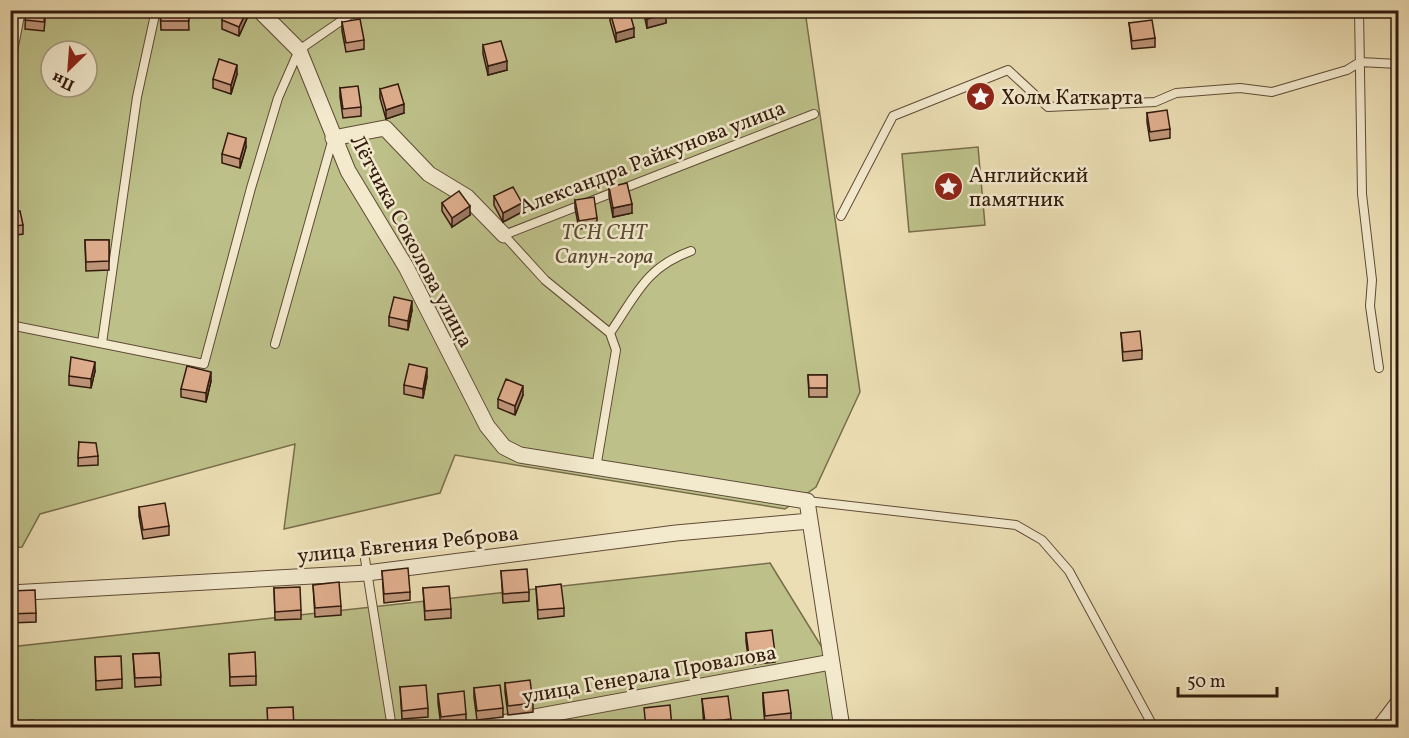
<svg xmlns="http://www.w3.org/2000/svg" width="1409" height="738" font-family="Vollkorn,serif">
  <style>
    .green { fill: #bdc089; stroke: #786d4b; stroke-width: 1.5; fill-rule: evenodd }
    .lines { fill: none; stroke-linecap: round; stroke-linejoin: round }
    .lane-casing { stroke: #604b37; stroke-width: 10 }
    .street-casing { stroke: #604b37; stroke-width: 17 }
    .lane { stroke: #f3eace; stroke-width: 8 }
    .street { stroke: #f3eace; stroke-width: 15 }
    .wall { fill: #c0967a; stroke: #321a0d; stroke-width: 1.5 }
    .shaded-wall { fill: #9c7a63; stroke: #321a0d; stroke-width: 1.5 }
    .building { fill: #dfae8e; stroke: #321a0d; stroke-width: 1.5 }
    .labels { text-anchor: middle; stroke-width: 5; stroke-linejoin: round; paint-order: stroke }
    .poi-label { font-size: 21px; fill: #321a0d; stroke: #f3eace; text-anchor: start }
    .street-label { font-size: 21px; fill: #321a0d; stroke: #f3eace }
    .park-label { font-size: 21px; font-style: italic; fill: #5c4c32; stroke: #f3eace }
  </style>
  <rect width="100%" height="100%" fill="#ecdeb4"/>
  <filter id="stains"><feTurbulence type="fractalNoise" baseFrequency=".00333" numOctaves="4"/><feColorMatrix values="0 0 0 0 .2 0 0 0 0 .09 0 0 0 0 .02 0 0 0 .5 -.17"/></filter>
  <radialGradient id="worn" r=".72"><stop offset=".6" stop-color="#630" stop-opacity="0"/><stop offset="1" stop-color="#630" stop-opacity=".3"/></radialGradient>
  <path class="green" d="M11,11H805L860,392L816,487L785,509L455,455L440,493L284,529L295,444L40,514L22,547L11,548ZM51,51H87V87H51Z
    M978,147L985,225L909,232L902,154Z
    M770,563L831,662L851,727H11L10,647Z"/>
  <g class="lines">
    <defs>
      <path id="lane" d="M1359,10L1362,194L1372,280L1370,306L1379,368
        M10,67L21,10
        M841,216L893,116L1008,70L1048,107L1155,102L1176,93L1240,88L1272,92L1347,70L1360,62L1398,64
        M10,325L204,364L251,188L278,98L299,50L351,14L407,10
        M610,333C636,295 646,267 691,251
        M102,343L137,97L156,10
        M275,344L333,138
        M596,468L616,350L610,333L545,280L504,235L814,114
        M807,501L1016,525L1042,540L1069,571L1154,728
        M365,559L392,728"/>
      <path id="street" d="M259,10L299,50L348,171L406,267L487,426L504,447L520,455L807,501L842,728
        M333,138L385,128L429,174L467,197L504,235
        M10,593L367,573L676,533L810,521
        M475,728L831,662
        M1379,728L1398,703"/>
    </defs>
    <use href="#lane" class="lane-casing"/>
    <use href="#street" class="street-casing"/>
    <use href="#lane" class="lane"/>
    <use href="#street" class="street"/>
  </g>
  <path class="wall" d="M26,10H46L44,31L25,29Z
    M160,10H188L189,30H161Z
    M248,10V16L239,36L222,29V20Z
    M643,10H665L666,23L647,28Z
    M610,12L634,37L616,42L610,21Z
    M342,22L364,40V49L346,52L342,31Z
    M1129,23L1155,38V47L1132,49Z
    M483,45L507,70L488,75L483,54Z
    M237,74L231,94L213,88V79Z
    M340,88L361,107V116L343,118L340,97Z
    M380,89L404,113L386,119L380,98Z
    M1147,113L1170,129V138L1150,141L1147,122Z
    M246,147L240,168L222,163V154Z
    M609,187L632,213L613,217L609,196Z
    M494,196L522,212L503,222L494,205Z
    M575,200L597,218V227L579,229L575,208Z
    M442,203L470,215L452,227L442,211Z
    M10,211L23,225V234L10,236Z
    M85,240H109V270L86,271Z
    M412,310L408,330L389,326V317Z
    M1121,333L1142,350V359L1123,361Z
    M95,371L91,388L69,385V376Z
    M808,375H827V397H809Z
    M427,377L423,398L404,394V385Z
    M211,381L206,402L181,397V389Z
    M523,395L515,415L498,408V399Z
    M79,442L98,456V465L78,466Z
    M139,507L169,526V535L143,539L139,516Z
    M382,571L410,592V600L384,603Z
    M501,571L529,592V601L503,603Z
    M313,585L341,606V615L315,617Z
    M536,587L564,608V616L538,619Z
    M274,588L301,610V619L275,620Z
    M423,588L451,609V618L425,620Z
    M10,591L36,613V622L10,623Z
    M746,633L775,653V662L749,665L746,641Z
    M159,653L161,685L135,687L133,654Z
    M229,654L256,676V685L230,686Z
    M95,657L122,679V688L96,690Z
    M505,683L533,703V712L508,715L505,692Z
    M400,687L428,708V717L402,719Z
    M474,688L503,708V717L477,720L474,697Z
    M763,693L791,713V722L765,725L763,702Z
    M438,694L466,714V723L441,726L438,703Z
    M702,699L731,719V728H704Z"/>
  <path class="shaded-wall" d="M247,10H248V16L239,36V27Z
    M666,14V23L647,28V19Z
    M634,28V37L616,42V33Z
    M507,61V70L488,75V66Z
    M237,65V74L231,94V85Z
    M404,104V113L386,119V110Z
    M246,138V147L240,168V159Z
    M522,203V212L503,222V213Z
    M632,204V213L613,217V208Z
    M470,206V215L452,227V218Z
    M412,301V310L408,330V321Z
    M95,362V371L91,388V379Z
    M427,368V377L423,398V389Z
    M211,372V381L206,402V393Z
    M523,386V395L515,415V406Z"/>
  <path class="building" d="M26,10H45L44,22L25,20Z
    M160,10H188L189,21H161Z
    M226,10H247L239,27L222,20Z
    M617,10H629L634,28L616,33L610,12Z
    M645,10H665L666,14L647,19Z
    M360,19L364,40L346,43L342,22Z
    M1152,20L1155,38L1132,41L1129,23Z
    M501,41L507,61L488,66L483,45Z
    M219,59L237,65L231,85L213,79Z
    M398,84L404,104L386,110L380,89Z
    M358,86L361,107L343,109L340,88Z
    M1167,110L1170,129L1150,132L1147,113Z
    M228,133L246,138L240,159L222,154Z
    M627,183L632,204L613,208L609,187Z
    M513,187L522,203L503,213L494,196Z
    M459,191L470,206L452,218L442,203Z
    M594,197L597,218L579,221L575,200Z
    M10,211H20L23,225L10,227Z
    M85,240H109V261L86,262Z
    M394,297L412,301L408,321L389,317Z
    M1140,331L1142,350L1123,352L1121,333Z
    M71,357L95,362L91,379L69,376Z
    M409,364L427,368L423,389L404,385Z
    M187,366L211,372L206,393L181,389Z
    M808,375H827V388H809Z
    M506,379L523,386L515,406L498,399Z
    M79,442L96,443L98,456L78,458Z
    M165,503L169,526L143,530L139,507Z
    M408,568L410,592L384,594L382,571Z
    M527,569L529,592L503,594L501,571Z
    M339,582L341,606L315,608L313,585Z
    M561,584L564,608L538,610L536,587Z
    M449,586L451,609L425,611L423,588Z
    M300,587L301,610L275,612L274,588Z
    M35,590L36,613L10,614V591Z
    M772,630L775,653L749,656L746,633Z
    M255,652L256,676L230,677L229,654Z
    M159,653L161,677L135,678L133,654Z
    M121,656L122,679L96,681L95,657Z
    M530,680L533,703L508,706L505,683Z
    M426,685L428,708L402,711L400,687Z
    M500,685L503,708L477,711L474,688Z
    M788,690L791,713L765,716L763,693Z
    M464,691L466,714L441,717L438,694Z
    M728,696L731,719L705,722L702,699Z
    M670,705L672,728H646L644,708Z
    M293,707L294,728H268L267,708Z
    M33,720L35,728H10V723Z
    M128,721L129,728H103V723Z"/>
  <defs>
    <symbol id="sight-disc" viewBox="-11 -11 22 22"><circle r="9.5" fill="#8f2418" stroke="#f3eace"/><path d="M0-6L1.8-2.2L6-1.7L2.9 1.2L3.7 5.4L0 3.3L-3.7 5.4L-2.9 1.2L-6-1.7L-1.8-2.2Z" fill="#fff"/></symbol>
  </defs>
  <g fill-rule="evenodd">
    <use href="#sight-disc" x="964" y="80" width="33" height="33"/>
    <use href="#sight-disc" x="932" y="170" width="33" height="33"/>
  </g>
  <g class="labels">
    <g class="poi-label">
      <text x="1001" y="104">Холм Каткарта</text>
      <text x="969" y="182">Английский<tspan x="969" dy="24">памятник</tspan></text>
    </g>
    <g class="street-label">
      <text transform="translate(652 157) rotate(-21)" y="7">Александра Райкунова улица</text>
      <text transform="translate(412 241) rotate(62)" y="7">Лётчика Соколова улица</text>
      <text transform="translate(408 544) rotate(-6)" y="7">улица Евгения Реброва</text>
      <text transform="translate(649 674) rotate(-10)" y="7">улица Генерала Провалова</text>
    </g>
    <g class="park-label">
      <text x="604" y="239">ТСН СНТ<tspan x="604" dy="24">Сапун-гора</tspan></text>
    </g>
  </g>
  <rect width="1409" height="738" fill="none" stroke="#ecdeb4" stroke-width="36"/>
  <rect x="12" y="12" width="1385" height="714" fill="none" stroke="#321a0d" stroke-width="3"/>
  <rect x="18" y="18" width="1373" height="702" fill="none" stroke="#321a0d" stroke-width="1.5"/>
  <g transform="translate(69 69) rotate(205)"><circle r="28" fill="#f3eace" stroke="#a69781" stroke-width="1.5"/>
  <path d="M0-4.5L10 22L0 15L-10 22Z" fill="#8f2418"/>
  <text y="-9" font-size="16" font-weight="bold" text-anchor="middle" fill="#321a0d">Пн</text>
  </g>
  <path d="M1178 687v9h99v-9" fill="none" stroke="#321a0d" stroke-width="3"/>
  <text x="1187" y="687" font-size="18" fill="#321a0d" stroke="#f3eace" stroke-width="4.5" paint-order="stroke">50 m</text>
  <rect width="100%" height="100%" filter="url(#stains)"/>
  <rect width="100%" height="100%" fill="url(#worn)"/>
</svg>
